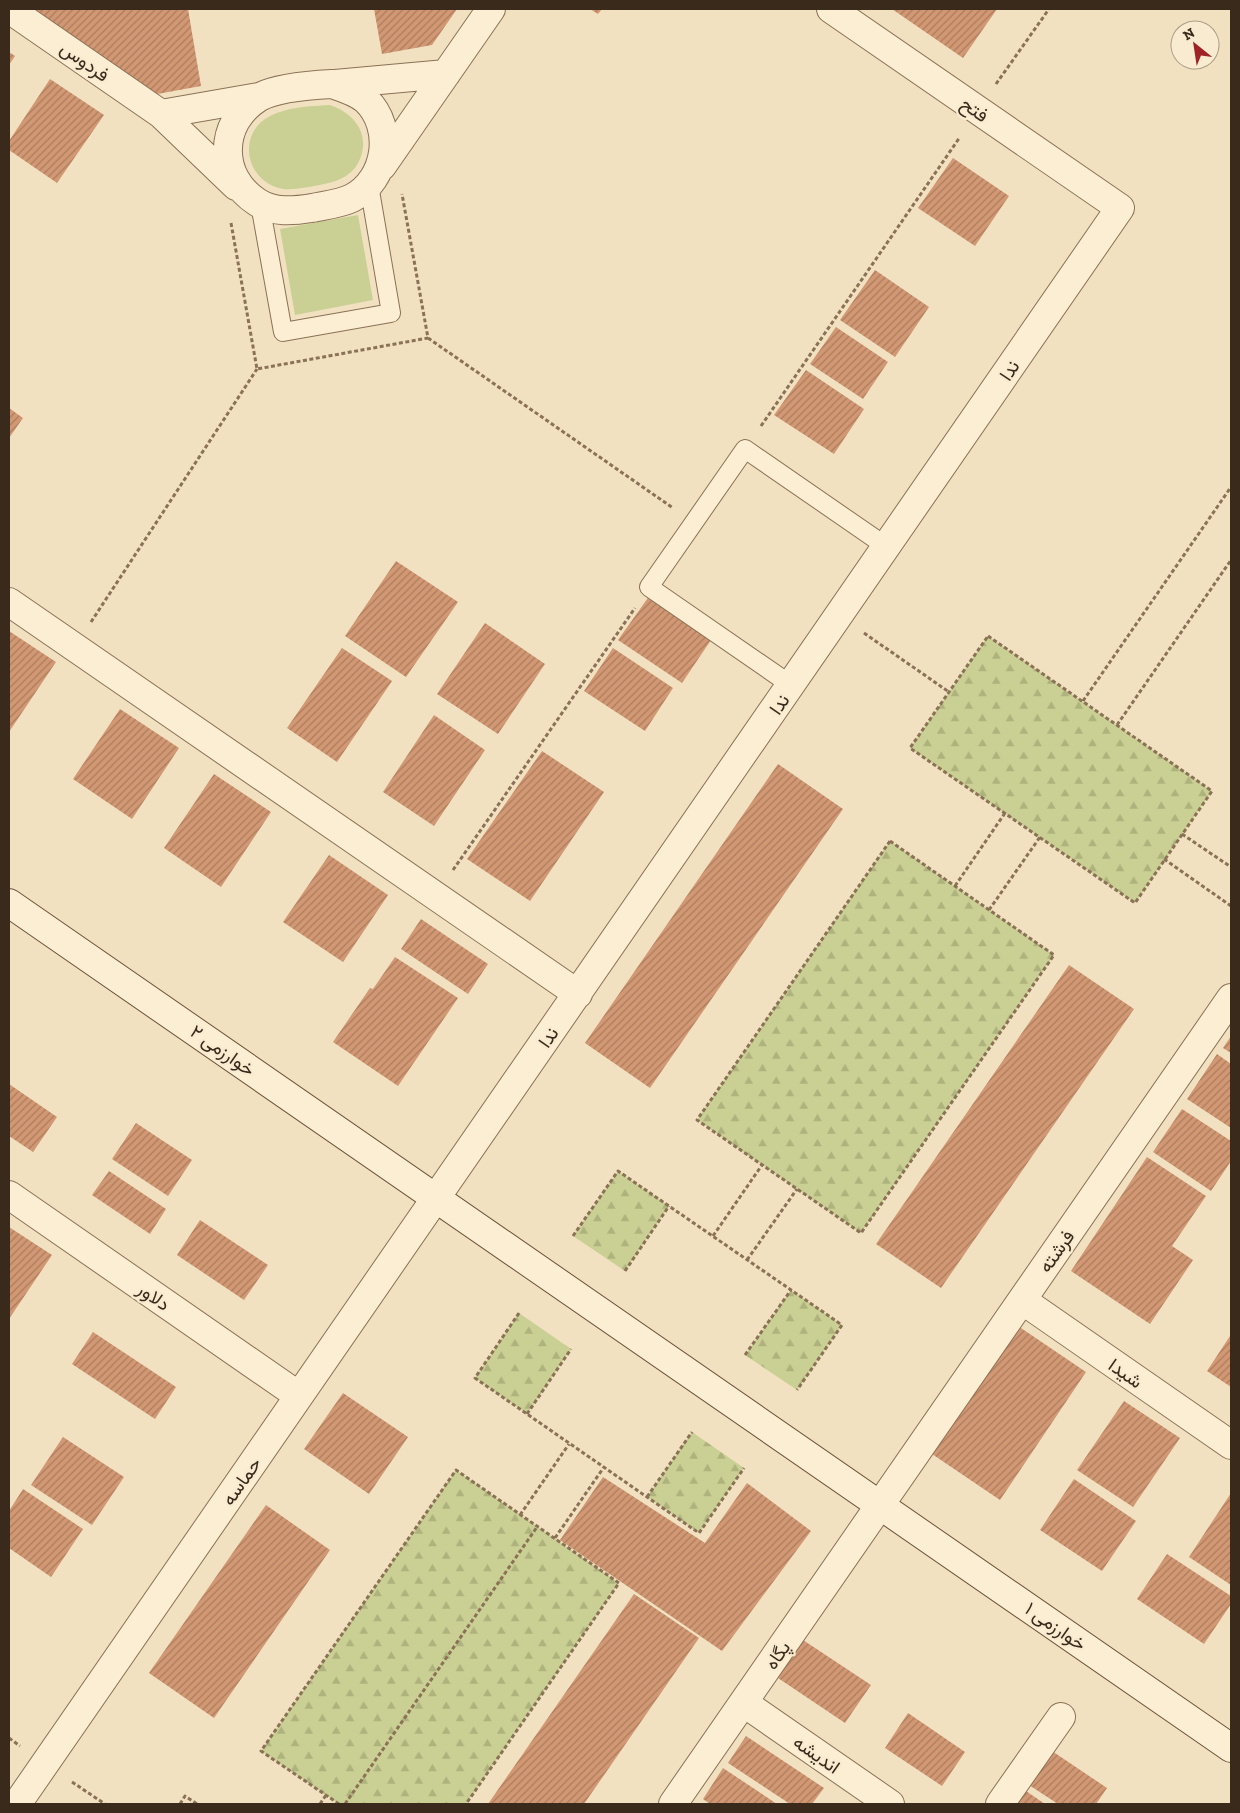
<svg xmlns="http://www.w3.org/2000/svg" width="1240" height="1813" font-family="'Zilla Slab',Vazirmatn,serif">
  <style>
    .grass { fill: #cad093 }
    .forest { fill: url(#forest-firs) }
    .building { fill: url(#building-hatch) }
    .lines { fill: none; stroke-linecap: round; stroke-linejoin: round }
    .lane-casing { stroke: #8b7156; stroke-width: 20 }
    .street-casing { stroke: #8b7156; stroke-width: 30 }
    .secondary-casing { stroke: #6d523a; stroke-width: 30 }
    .path { stroke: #8b7156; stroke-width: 3; stroke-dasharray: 4 2.5; stroke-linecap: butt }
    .lane { stroke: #fbeed3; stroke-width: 18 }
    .street { stroke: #fbeed3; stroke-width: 28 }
    .secondary { stroke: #fbeed3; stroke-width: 28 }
    .labels { text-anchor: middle; stroke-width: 4.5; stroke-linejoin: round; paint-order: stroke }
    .street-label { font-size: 19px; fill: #392a1c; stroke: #f8ebd0 }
  </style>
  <defs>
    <pattern id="forest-firs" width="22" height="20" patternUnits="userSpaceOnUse" patternTransform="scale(1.25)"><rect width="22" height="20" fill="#cad093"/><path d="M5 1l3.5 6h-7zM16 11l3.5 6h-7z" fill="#aeb37e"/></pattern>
    <pattern id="building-hatch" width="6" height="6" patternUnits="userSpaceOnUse" patternTransform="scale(1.25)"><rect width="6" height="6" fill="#d29873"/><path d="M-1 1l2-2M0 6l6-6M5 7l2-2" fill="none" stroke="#ab7c5e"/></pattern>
  </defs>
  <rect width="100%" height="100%" fill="#f1e1c0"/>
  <path class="grass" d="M329,105C350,111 368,129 362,153C360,160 357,167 351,172C339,183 323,184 309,187C299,188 288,191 279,188C245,179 237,133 270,116C287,107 311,106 329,105Z
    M358,215L373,300L295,315L280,229Z"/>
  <path class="forest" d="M988,636L1212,791L1135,903L910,748Z
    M890,841L1054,955L861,1233L697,1120Z
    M618,1171L669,1206L625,1271L573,1236Z
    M791,1290L842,1325L797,1390L745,1355Z
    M519,1313L571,1349L527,1414L475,1378Z
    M692,1432L744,1468L699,1533L647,1497Z
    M456,1470L619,1583L466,1804H339L261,1751Z"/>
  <path class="building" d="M27,9H188L201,86L152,95Z
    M374,9H457L432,45L382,54Z
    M590,9H602L598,14Z
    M892,9H997L963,58Z
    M9,52L15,56L9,65Z
    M50,79L104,115L57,183L9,150V141Z
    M953,158L1009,196L975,246L918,208Z
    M875,270L929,307L895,357L840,320Z
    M836,327L888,362L863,399L810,364Z
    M806,370L864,409L834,454L774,415Z
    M9,408L23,418L9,438Z
    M396,561L458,602L406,677L345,636Z
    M650,595L713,637L682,683L618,640Z
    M485,623L545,664L498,734L437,694Z
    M9,631L56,662L9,732Z
    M342,648L392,681L337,762L287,728Z
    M613,648L673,688L645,731L584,691Z
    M120,709L179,748L132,819L73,779Z
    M434,715L485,750L434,826L383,792Z
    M542,751L604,792L530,901L467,859Z
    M778,764L843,809L650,1088L585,1043Z
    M214,774L271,812L221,887L164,848Z
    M329,855L388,895L343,962L283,922Z
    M421,919L488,964L468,994L401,949Z
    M395,957L458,998L398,1086L333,1042L370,988L373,989Z
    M1069,965L1134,1009L941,1288L876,1244Z
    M1231,1036V1053L1223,1048Z
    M1217,1054L1231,1064V1128L1187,1099Z
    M9,1084L57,1117L33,1152L9,1136Z
    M1182,1109L1231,1141V1161L1211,1191L1153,1152Z
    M136,1123L192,1160L168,1196L112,1159Z
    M1147,1157L1206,1196L1172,1246L1193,1260L1150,1324L1071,1271Z
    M109,1171L166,1209L150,1234L92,1195Z
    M200,1220L268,1265L244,1300L177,1255Z
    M9,1227L52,1255L9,1319Z
    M1018,1326L1086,1372L1000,1500L932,1454Z
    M93,1332L176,1387L155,1419L72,1364Z
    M1230,1336L1231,1337V1387L1207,1371Z
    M343,1393L408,1437L369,1494L304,1449Z
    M1124,1401L1180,1438L1133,1507L1077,1470Z
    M63,1437L124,1477L92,1525L31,1485Z
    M603,1477L705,1543L747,1483L811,1531L722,1651L560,1540Z
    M1074,1479L1136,1521L1102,1571L1040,1530Z
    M23,1489L83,1529L51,1577L9,1548V1511Z
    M1231,1493V1585L1189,1557Z
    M266,1505L330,1550L214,1718L149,1673Z
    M1167,1554L1231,1596V1604L1204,1644L1137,1599Z
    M634,1594L699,1638L584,1804H488Z
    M803,1640L871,1685L845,1723L778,1678Z
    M908,1713L965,1752L942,1786L885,1748Z
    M746,1736L824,1788L812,1804H790L728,1763Z
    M1052,1751L1107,1788L1096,1804H1058L1029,1785Z
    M723,1768L777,1804H710L703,1799Z
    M1026,1791L1045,1804H1017Z"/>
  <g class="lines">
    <defs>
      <path id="lane" d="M260,204L283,332L391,313L369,185
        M791,685L649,587L745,449L887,547"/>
      <path id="street" d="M9,9L161,114L236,186
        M332,84C344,88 357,92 366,100C395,128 387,180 352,198C340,204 325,205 312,208C293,211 274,213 257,202C218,177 218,123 258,98C274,88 313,85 332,84Z
        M335,84L446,74
        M161,114L259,97
        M382,166L491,9
        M9,602L578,994
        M9,1195L299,1396
        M1022,1300L1231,1445
        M744,1703L890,1804
        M17,1804L1120,208L831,9
        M673,1804L1231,998
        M1000,1804L1061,1717"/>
      <path id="secondary" d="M9,903L1231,1748"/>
    </defs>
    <use href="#lane" class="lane-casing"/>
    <use href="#street" class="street-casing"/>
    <use href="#secondary" class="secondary-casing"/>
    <path class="path" d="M996,84L1049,9
      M231,223L257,369L428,338L402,194
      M428,338L673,508
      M761,426L960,137
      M91,622L257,369
      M864,633L949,692
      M988,636L1212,791L1135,903L910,748Z
      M1083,701L1231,487
      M1117,725L1231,560
      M1182,834L1231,867
      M890,841L1054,955L861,1233L697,1120Z
      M1164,859L1231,906
      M453,870L635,608
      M955,886L1005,813
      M989,910L1040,837
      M573,1236L618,1171L842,1325L797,1390
      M713,1236L762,1165
      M747,1260L797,1189
      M625,1271L669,1206
      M519,1313L475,1378L699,1533L744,1468
      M745,1355L791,1290
      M527,1414L571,1349
      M647,1497L692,1432
      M520,1515L569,1444
      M555,1538L604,1467
      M9,1738L20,1746
      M72,1782L105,1804
      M180,1804L185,1796L197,1804
      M320,1804L326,1795
      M339,1804L261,1751L456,1470L619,1583L466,1804
      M345,1804L537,1527"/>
    <use href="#lane" class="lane"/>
    <use href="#street" class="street"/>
    <use href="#secondary" class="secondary"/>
  </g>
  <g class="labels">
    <g class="street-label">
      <text transform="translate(85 61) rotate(35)" y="7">فردوس</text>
      <text transform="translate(975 109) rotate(35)" y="7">فتح</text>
      <text transform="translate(1009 370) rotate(-56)" y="7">ندا</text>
      <text transform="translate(779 704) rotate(-55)" y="7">ندا</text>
      <text transform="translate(548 1037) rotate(-55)" y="7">ندا</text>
      <text transform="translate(223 1050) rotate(35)" y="7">خوارزمی ۲</text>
      <text transform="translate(1056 1251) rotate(-55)" y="7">فرشته</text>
      <text transform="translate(154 1296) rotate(35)" y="7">دلاور</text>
      <text transform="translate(1126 1373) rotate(35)" y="7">شیدا</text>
      <text transform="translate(241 1481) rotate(-55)" y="7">حماسه</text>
      <text transform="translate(1056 1626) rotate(35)" y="7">خوارزمی ۱</text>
      <text transform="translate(777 1655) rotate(-55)" y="7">پگاه</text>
      <text transform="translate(817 1754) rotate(35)" y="7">اندیشه</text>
    </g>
  </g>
  <rect width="1240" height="1813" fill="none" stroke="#392a1c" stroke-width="20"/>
  <g transform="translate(1195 45) rotate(330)"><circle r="24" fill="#f8ebd0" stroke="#ac9e88"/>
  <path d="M0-4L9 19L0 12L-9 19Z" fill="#9e2226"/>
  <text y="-8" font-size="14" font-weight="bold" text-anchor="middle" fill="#392a1c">N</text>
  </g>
</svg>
